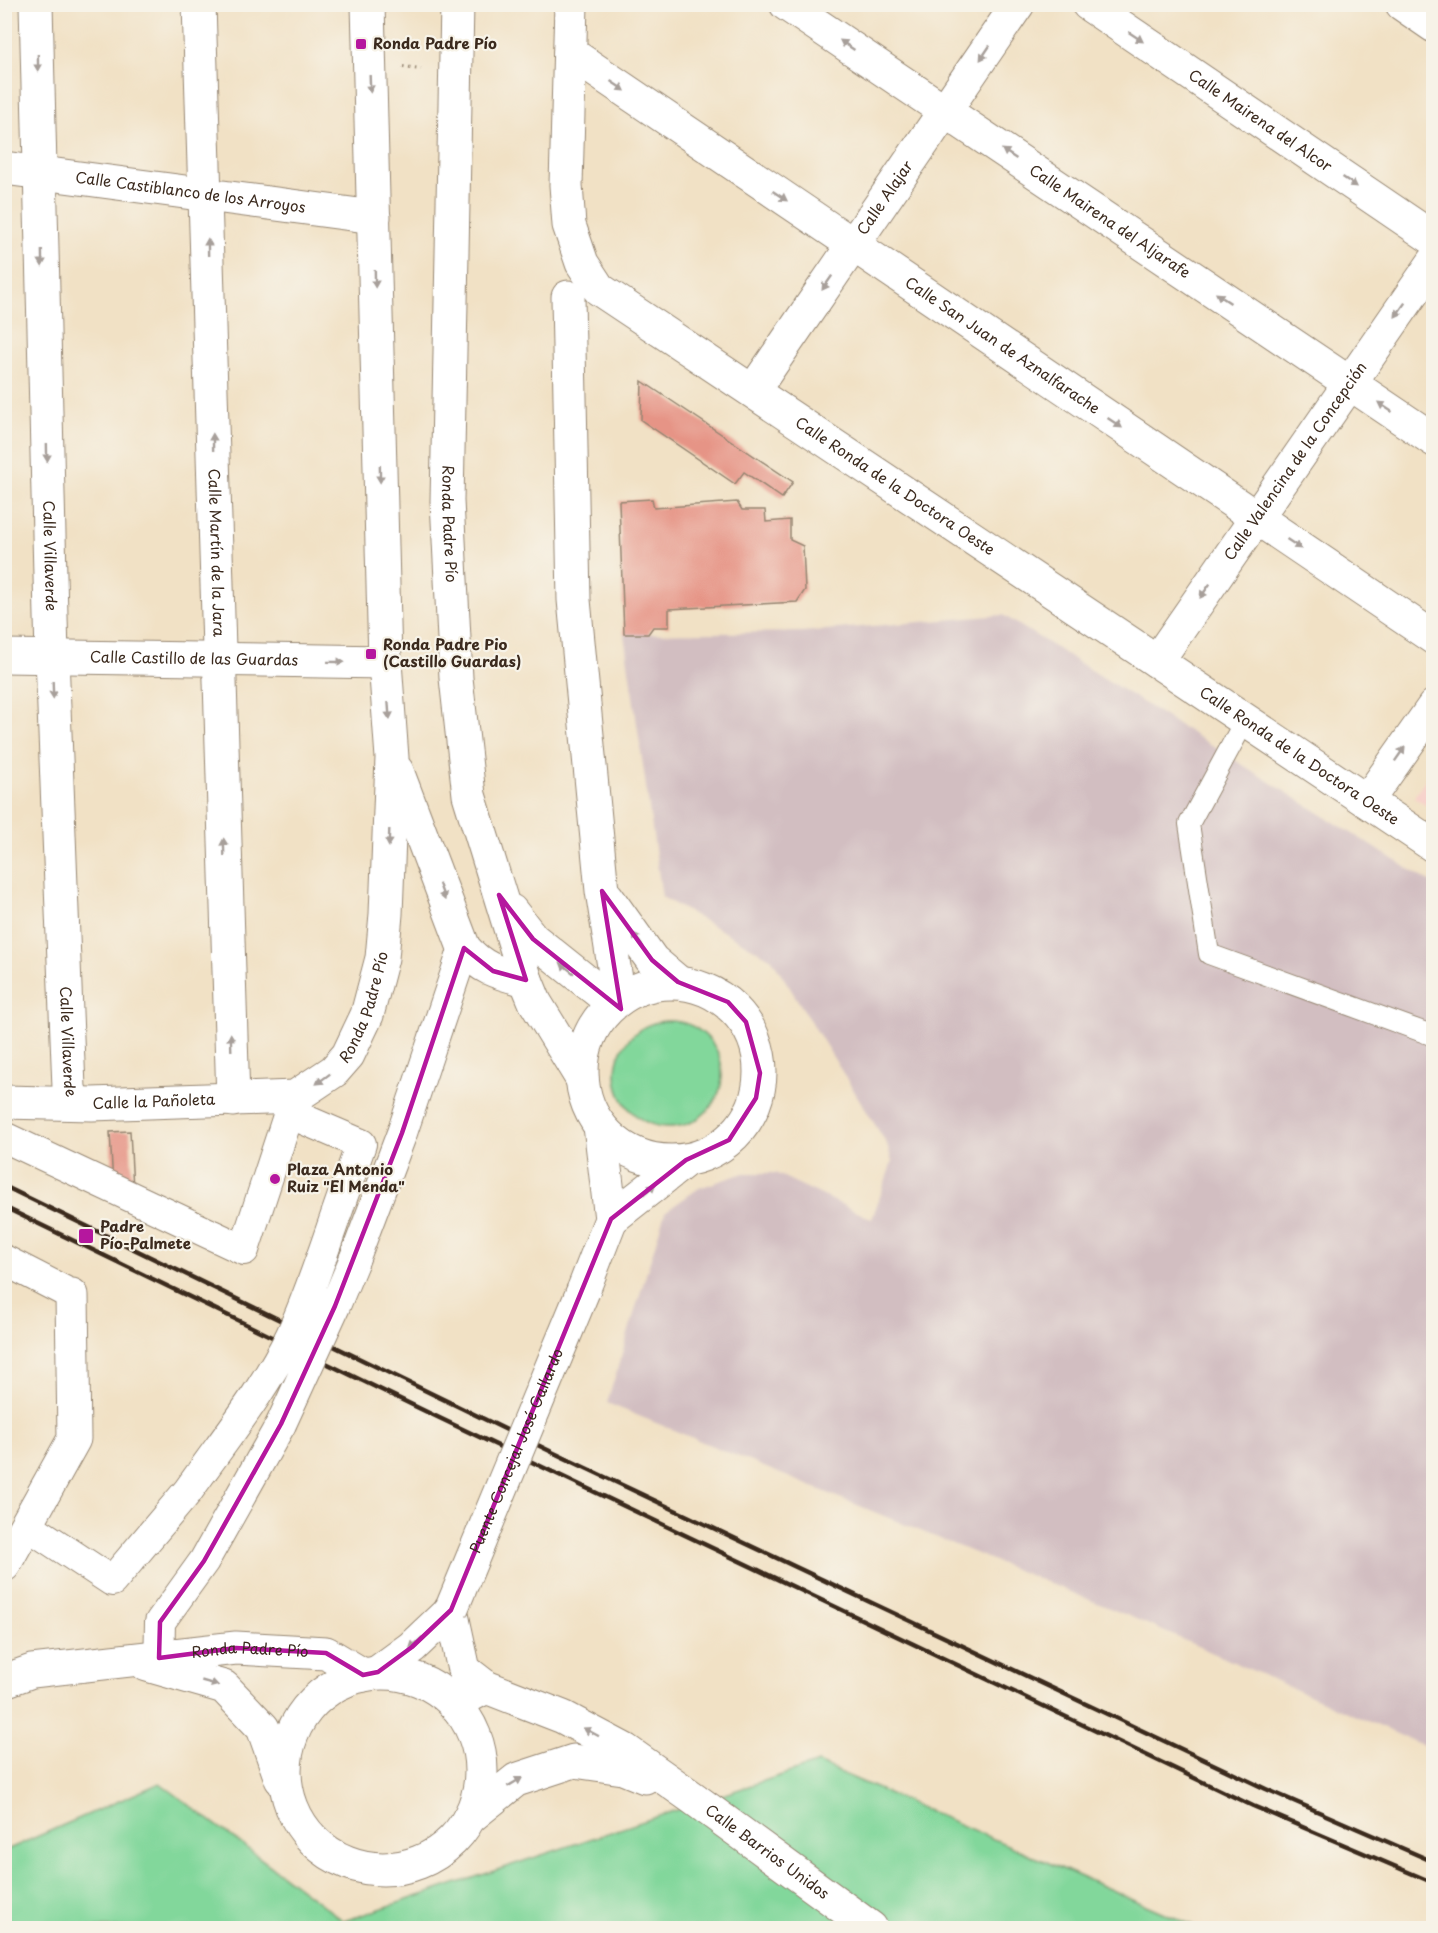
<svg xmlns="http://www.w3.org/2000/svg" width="1438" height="1933" font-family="'Playpen Sans',sans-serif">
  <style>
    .built { fill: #f7d0c9 }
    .industrial { fill: #d2bec1 }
    .green { fill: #82d79b; stroke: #5e805c; stroke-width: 1.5 }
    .building { fill: #e69486 }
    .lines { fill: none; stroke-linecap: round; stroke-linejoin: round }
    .service-casing { stroke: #968672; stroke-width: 22 }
    .pedestrian-casing { stroke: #968672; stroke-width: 32 }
    .minor-casing { stroke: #968672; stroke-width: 35 }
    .path { stroke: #968672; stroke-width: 4; stroke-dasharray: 1.5 4.5; stroke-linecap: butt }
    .service { stroke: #fff; stroke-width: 20 }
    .pedestrian { stroke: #fff; stroke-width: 30 }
    .minor { stroke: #fff; stroke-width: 33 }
    .rail { stroke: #3b2a1e; stroke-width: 4.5 }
    .pedestrian-bridge-casing { stroke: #968672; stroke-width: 32; stroke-linecap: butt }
    .minor-bridge-casing { stroke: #968672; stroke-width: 35; stroke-linecap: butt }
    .pedestrian-bridge { stroke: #fff; stroke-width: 30 }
    .minor-bridge { stroke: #fff; stroke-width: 33 }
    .oneway { fill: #a79f9a }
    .marked { fill: none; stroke: #b5179e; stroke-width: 4.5; stroke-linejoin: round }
    .poi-dot { fill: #b5179e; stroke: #f7f3e8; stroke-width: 2 }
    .labels { text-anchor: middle; stroke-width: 4.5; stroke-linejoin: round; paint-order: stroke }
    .poi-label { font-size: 15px; font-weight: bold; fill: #3b2a1e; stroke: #f7f3e8; text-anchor: start }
    .street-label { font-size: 15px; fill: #3b2a1e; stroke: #f7f3e8 }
  </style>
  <rect width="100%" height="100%" fill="#f7f3e8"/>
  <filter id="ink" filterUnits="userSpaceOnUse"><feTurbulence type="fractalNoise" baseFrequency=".0167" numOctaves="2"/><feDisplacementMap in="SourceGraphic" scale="12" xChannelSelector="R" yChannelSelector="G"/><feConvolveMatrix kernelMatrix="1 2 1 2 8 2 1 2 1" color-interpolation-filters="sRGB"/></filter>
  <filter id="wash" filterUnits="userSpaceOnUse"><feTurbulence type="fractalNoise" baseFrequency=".008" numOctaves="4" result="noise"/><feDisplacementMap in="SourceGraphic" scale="24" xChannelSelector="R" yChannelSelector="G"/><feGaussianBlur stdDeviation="1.35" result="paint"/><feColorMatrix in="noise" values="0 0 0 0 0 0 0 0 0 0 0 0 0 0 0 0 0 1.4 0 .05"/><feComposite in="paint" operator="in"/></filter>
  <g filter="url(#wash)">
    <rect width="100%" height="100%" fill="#f1e1c5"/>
    <path class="built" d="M1433,768V809L1414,797Z"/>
    <path class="industrial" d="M1003,615L1433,884V1750L1129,1616L607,1403L665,1212L699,1188L744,1173H775L872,1219L892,1162L887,1144L772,959L662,897L624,634L802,632Z"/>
    <path class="green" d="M616 1074a53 53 0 1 1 106 0a53 53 0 1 1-106 0Z
      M818,1763L1199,1928H5L4,1851L160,1783L344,1921Z"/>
    <g id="blocks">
      <path class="building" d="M642,381L793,482L782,498L744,472L735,484L641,420Z
        M652,499L654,508L737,502L742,510H765L766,522L790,520V540L803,546L805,590L797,602L669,609V627H653L648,634H624L619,501Z
        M130,1131L133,1189L113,1185L110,1132Z"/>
    </g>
  </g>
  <g filter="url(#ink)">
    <use href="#blocks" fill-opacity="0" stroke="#968672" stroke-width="1.5"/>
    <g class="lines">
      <defs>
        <path id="service" d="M1245,720L1189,824L1209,954L1434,1036"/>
        <path id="pedestrian" d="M295,1097L289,1113L361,1144L346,1187
          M4,1137L244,1250L289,1113
          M4,1260L72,1295
          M354,1260L402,1133L464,948
          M27,1525L112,1581L188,1491L203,1470
          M159,1669L160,1622L204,1561L281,1424"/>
        <g id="minor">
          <path id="s1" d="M36,4L52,657L69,1088L72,1098L78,1103"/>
          <path id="s2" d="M199,4L233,1100"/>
          <path id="s3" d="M457,4L447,501L456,678L469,795L526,980L535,1002L582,1079"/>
          <path id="s4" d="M571,4L566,185L569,225L582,263L599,289L1434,846"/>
          <path id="s5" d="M786,4L1434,440"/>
          <path id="s6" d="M1088,4L1434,239"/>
          <path d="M1402,4L1434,26"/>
          <path id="s7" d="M570,53L1434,638"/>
          <path id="s8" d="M4,168L374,217"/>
          <path d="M568,297L574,600L602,891L619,998"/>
          <path id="s9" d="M753,391L1018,4"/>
          <path id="s10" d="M4,656L385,662"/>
          <path id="s11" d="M1157,661L1434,262"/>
          <path d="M397,771L464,948C483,970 500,973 526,980"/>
          <path d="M1367,801L1434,706"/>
          <path d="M607,897L652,960L678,982"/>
          <path d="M511,911L533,939L613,1003"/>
          <circle cx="671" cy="1072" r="89"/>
          <path id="s12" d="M4,1102L92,1104L295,1097L334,1071L348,1055L367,1015L382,958L386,914L392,758L385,662L368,4"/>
          <path d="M611,1219L686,1160"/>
          <path d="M583,1291L611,1219L600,1126"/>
          <path d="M4,1565L74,1439L72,1295"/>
          <path d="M451,1610L464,1670L486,1687"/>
          <path d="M147,1665L224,1687L263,1728L281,1779"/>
          <path d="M378,1672L412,1647L451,1610"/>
          <circle cx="383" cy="1771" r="98"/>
          <path id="s13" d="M4,1681L32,1671L236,1648L326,1653L363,1675"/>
          <path id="s14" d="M454,1704L486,1687L563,1717L625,1750L693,1798L871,1928"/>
          <path d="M469,1818L516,1780L574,1761L623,1768L645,1777"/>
        </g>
      </defs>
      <use href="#service" class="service-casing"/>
      <use href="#pedestrian" class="pedestrian-casing"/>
      <use href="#minor" class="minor-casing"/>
      <path class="path" d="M403,67L421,69"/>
      <use href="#service" class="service"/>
      <use href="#pedestrian" class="pedestrian"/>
      <use href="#minor" class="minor"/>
      <path class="rail" d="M4,1186L552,1452L1266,1789L1434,1862
        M4,1207L429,1413L1253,1806L1434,1883"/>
      <defs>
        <path id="pedestrian-bridge" d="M281,1424L335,1306L354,1260
          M203,1470C234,1427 268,1383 291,1335C313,1287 328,1236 346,1187"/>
        <g id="minor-bridge">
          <path id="s15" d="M451,1610L583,1291"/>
        </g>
      </defs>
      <use href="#pedestrian-bridge" class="pedestrian-bridge-casing"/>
      <use href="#minor-bridge" class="minor-bridge-casing"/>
      <use href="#pedestrian-bridge" class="pedestrian-bridge"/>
      <use href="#minor-bridge" class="minor-bridge"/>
    </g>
    <defs><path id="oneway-solid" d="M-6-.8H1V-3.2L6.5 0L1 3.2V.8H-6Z" transform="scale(1.5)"/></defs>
    <g class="oneway">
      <use href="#oneway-solid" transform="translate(1136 37) rotate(34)"/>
      <use href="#oneway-solid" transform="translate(847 45) rotate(-146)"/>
      <use href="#oneway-solid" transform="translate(985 53) rotate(124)"/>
      <use href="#oneway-solid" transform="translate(38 63) rotate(89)"/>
      <use href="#oneway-solid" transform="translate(370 84) rotate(88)"/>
      <use href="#oneway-solid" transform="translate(618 86) rotate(34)"/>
      <use href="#oneway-solid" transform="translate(1009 154) rotate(-146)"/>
      <use href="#oneway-solid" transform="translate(1350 182) rotate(34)"/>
      <use href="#oneway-solid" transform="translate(780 196) rotate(34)"/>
      <use href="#oneway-solid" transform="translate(208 247) rotate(-91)"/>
      <use href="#oneway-solid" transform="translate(42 258) rotate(89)"/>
      <use href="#oneway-solid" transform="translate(375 279) rotate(89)"/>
      <use href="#oneway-solid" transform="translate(827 283) rotate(125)"/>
      <use href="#oneway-solid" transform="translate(1223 298) rotate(-146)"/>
      <use href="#oneway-solid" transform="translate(1400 310) rotate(125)"/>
      <use href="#oneway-solid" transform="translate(1385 407) rotate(-146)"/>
      <use href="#oneway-solid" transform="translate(1115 423) rotate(34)"/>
      <use href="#oneway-solid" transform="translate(213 442) rotate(-91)"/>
      <use href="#oneway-solid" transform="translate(47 453) rotate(89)"/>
      <use href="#oneway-solid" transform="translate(380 474) rotate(89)"/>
      <use href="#oneway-solid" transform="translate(1294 544) rotate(34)"/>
      <use href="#oneway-solid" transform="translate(1205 591) rotate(125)"/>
      <use href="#oneway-solid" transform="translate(336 662) rotate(1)"/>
      <use href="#oneway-solid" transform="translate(53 690) rotate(88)"/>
      <use href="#oneway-solid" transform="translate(389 711) rotate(86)"/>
      <use href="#oneway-solid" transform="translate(1400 754) rotate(-55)"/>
      <use href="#oneway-solid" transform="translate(389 838) rotate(92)"/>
      <use href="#oneway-solid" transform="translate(224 847) rotate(-92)"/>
      <use href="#oneway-solid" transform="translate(442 892) rotate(70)"/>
      <use href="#oneway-solid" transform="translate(638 940) rotate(-126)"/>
      <use href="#oneway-solid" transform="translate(567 968) rotate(-141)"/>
      <use href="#oneway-solid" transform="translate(231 1042) rotate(-92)"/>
      <use href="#oneway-solid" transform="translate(323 1079) rotate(143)"/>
      <use href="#oneway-solid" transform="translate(649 1190) rotate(-39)"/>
      <use href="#oneway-solid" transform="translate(416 1643) rotate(138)"/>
      <use href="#oneway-solid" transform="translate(210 1683) rotate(16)"/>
      <use href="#oneway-solid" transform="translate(591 1732) rotate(-152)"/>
      <use href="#oneway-solid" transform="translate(515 1782) rotate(-31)"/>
    </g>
  </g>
  <path class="marked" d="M602,891L652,960L678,982L728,1002L746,1022L760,1073L756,1098L729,1140L686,1160L611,1219L451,1610L412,1647L378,1672L363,1675L326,1653L236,1648L159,1658L160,1622L204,1561L281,1424L335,1306L402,1133L464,948L493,971L526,980L499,895L533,939L621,1009Z"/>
  <g class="poi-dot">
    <rect x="355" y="38" width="12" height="12" rx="3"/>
    <rect x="365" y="648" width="12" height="12" rx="3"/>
    <circle cx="275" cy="1179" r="6"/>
    <rect x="78" y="1228" width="16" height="16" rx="3"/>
  </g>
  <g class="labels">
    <g class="poi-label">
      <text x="373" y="49">Ronda Padre Pío</text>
      <text x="383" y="650">Ronda Padre Pio<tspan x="383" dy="17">(Castillo Guardas)</tspan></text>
      <text x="287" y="1175">Plaza Antonio<tspan x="287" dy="17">Ruiz "El Menda"</tspan></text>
      <text x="100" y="1232">Padre<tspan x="100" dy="17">Pío-Palmete</tspan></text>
    </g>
    <g class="street-label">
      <text dy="5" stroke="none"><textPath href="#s6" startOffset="208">Calle Mairena del Alcor</textPath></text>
      <text dy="5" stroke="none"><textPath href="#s8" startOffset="188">Calle Castiblanco de los Arroyos</textPath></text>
      <text dy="5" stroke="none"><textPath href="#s9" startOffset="234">Calle Alajar</textPath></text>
      <text dy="5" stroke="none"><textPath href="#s5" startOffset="390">Calle Mairena del Aljarafe</textPath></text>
      <text dy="5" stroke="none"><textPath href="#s7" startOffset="522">Calle San Juan de Aznalfarache</textPath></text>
      <text dy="5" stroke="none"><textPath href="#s11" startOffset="243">Calle Valencina de la Concepción</textPath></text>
      <text dy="5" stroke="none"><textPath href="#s4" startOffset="648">Calle Ronda de la Doctora Oeste</textPath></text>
      <text dy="5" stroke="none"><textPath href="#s3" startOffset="520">Ronda Padre Pío</textPath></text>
      <text dy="5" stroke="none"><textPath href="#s2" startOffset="549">Calle Martín de la Jara</textPath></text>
      <text dy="5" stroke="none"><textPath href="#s1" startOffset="552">Calle Villaverde</textPath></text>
      <text dy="5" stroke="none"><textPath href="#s10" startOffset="190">Calle Castillo de las Guardas</textPath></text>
      <text dy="5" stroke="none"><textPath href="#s4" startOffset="1134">Calle Ronda de la Doctora Oeste</textPath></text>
      <text dy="5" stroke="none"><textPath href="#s12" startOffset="410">Ronda Padre Pío</textPath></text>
      <text dy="5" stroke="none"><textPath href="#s1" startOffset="1038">Calle Villaverde</textPath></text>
      <text dy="5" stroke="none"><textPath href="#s12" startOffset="150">Calle la Pañoleta</textPath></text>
      <text dy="5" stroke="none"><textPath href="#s15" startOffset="172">Puente Concejal José Gallardo</textPath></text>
      <text dy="5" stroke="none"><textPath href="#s13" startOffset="249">Ronda Padre Pío</textPath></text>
      <text dy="5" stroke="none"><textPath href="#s14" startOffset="364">Calle Barrios Unidos</textPath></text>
    </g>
  </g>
  <rect width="1438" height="1933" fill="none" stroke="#f7f3e8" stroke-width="24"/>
</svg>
